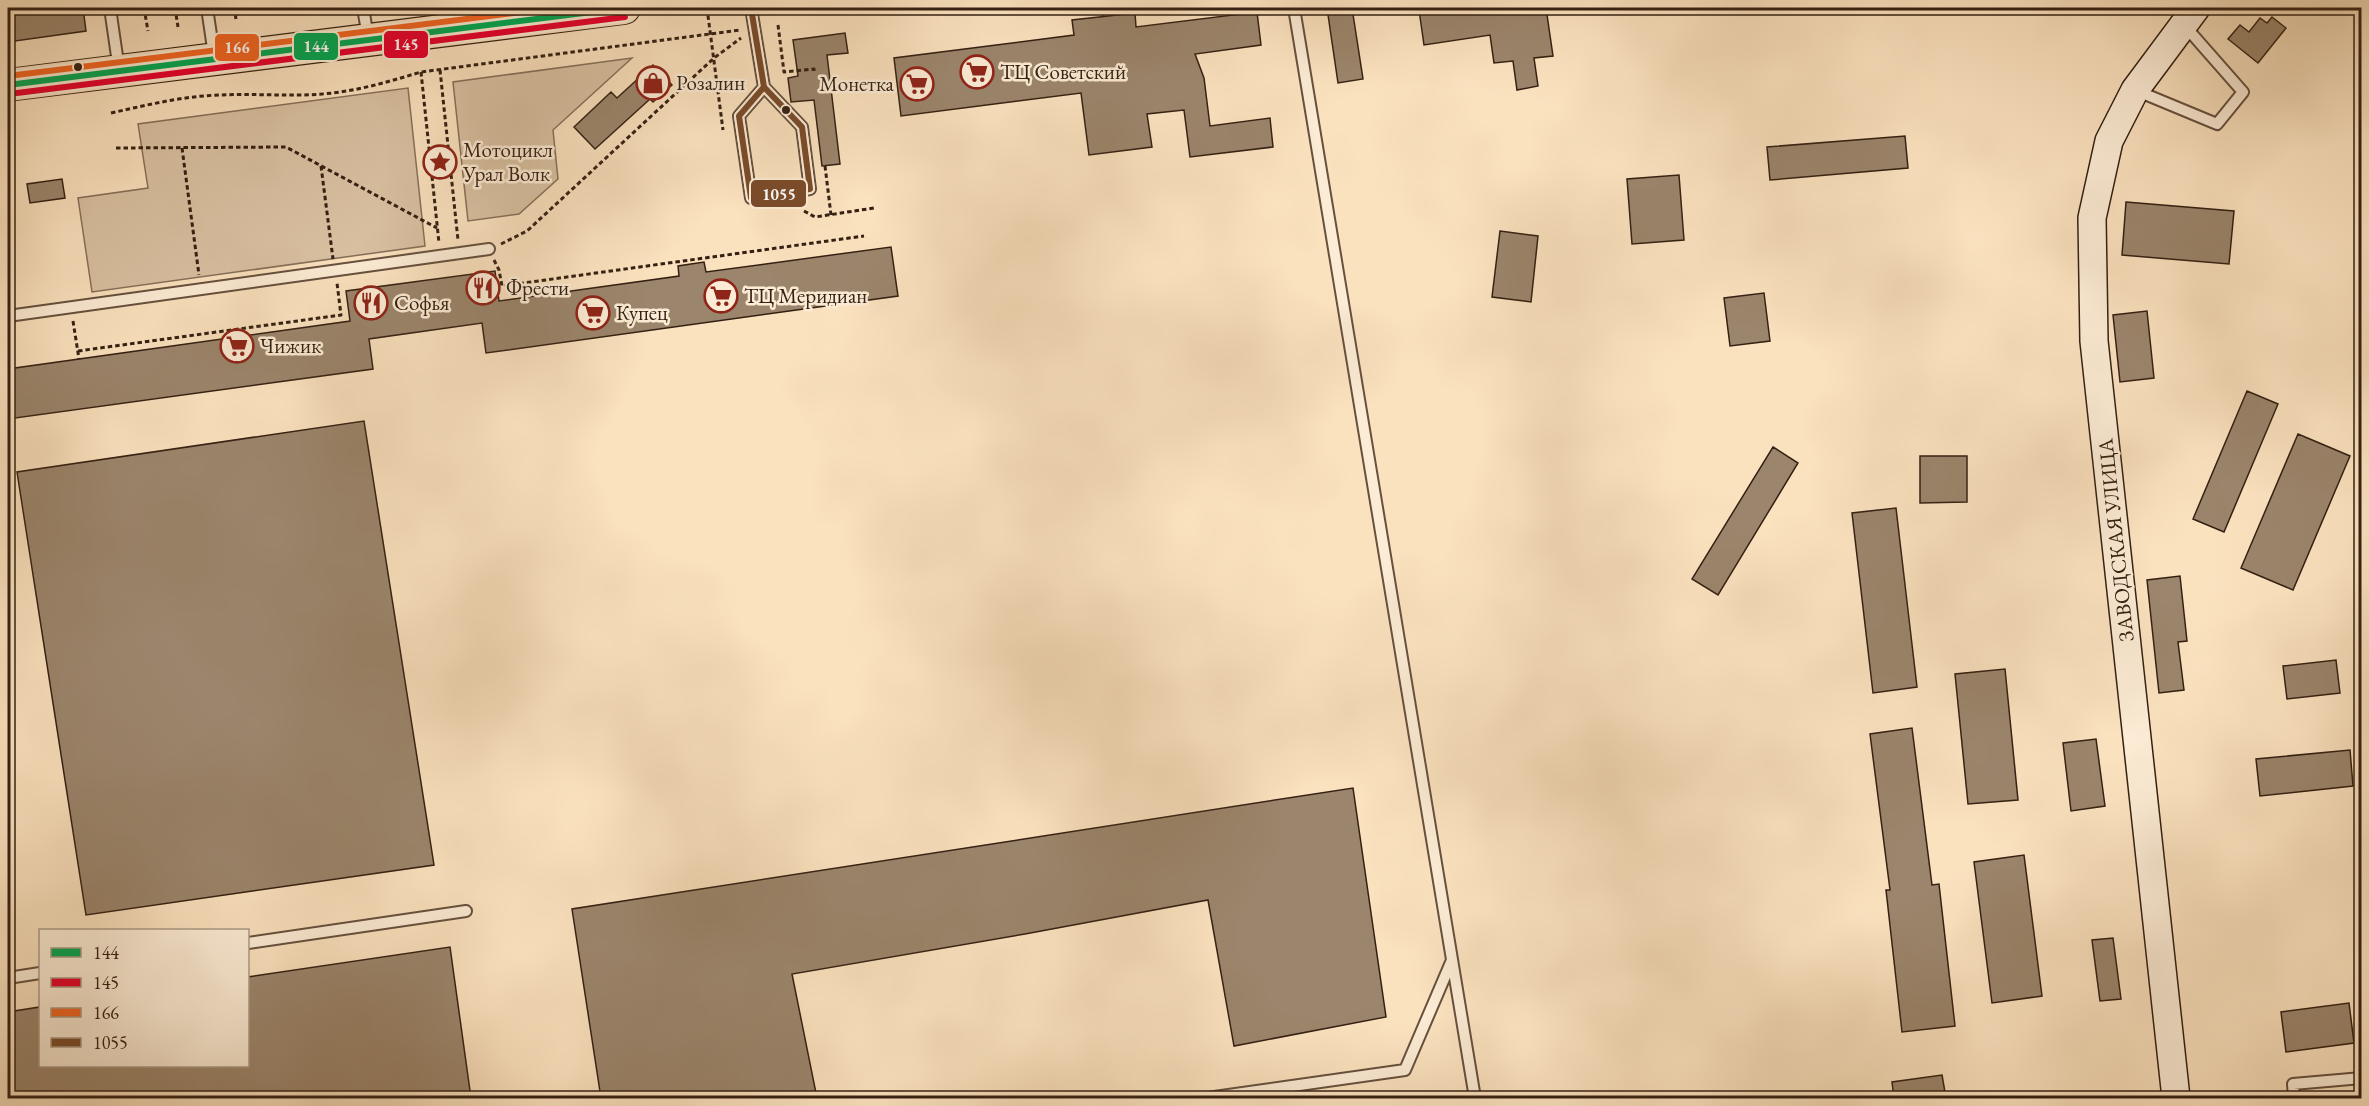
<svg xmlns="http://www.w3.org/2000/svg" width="2369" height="1106" font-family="'EB Garamond',serif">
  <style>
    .green { fill: #d9c1a2; stroke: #86705a; stroke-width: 1.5 }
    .building { fill: #9b856c; stroke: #342013; stroke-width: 1.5 }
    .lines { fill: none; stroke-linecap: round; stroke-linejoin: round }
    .lane-casing { stroke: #66503e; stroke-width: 14 }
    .secondary-casing { stroke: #342013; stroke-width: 30 }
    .primary-casing { stroke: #342013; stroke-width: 34 }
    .path { stroke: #342013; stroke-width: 3; stroke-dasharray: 4.5 3; stroke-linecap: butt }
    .lane { stroke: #fcecd5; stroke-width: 10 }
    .secondary { stroke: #fcecd5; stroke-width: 27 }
    .primary { stroke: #fbe2bf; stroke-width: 32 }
    .bus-1-casing { stroke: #fcecd5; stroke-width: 10 }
    .bus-2-casing { stroke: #fcecd5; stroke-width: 10 }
    .bus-3-casing { stroke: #fcecd5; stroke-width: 10 }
    .bus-4-casing { stroke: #fcecd5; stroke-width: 10 }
    .bus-1 { stroke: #00a651; stroke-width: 6 }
    .bus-2 { stroke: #e4002b; stroke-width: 6 }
    .bus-3 { stroke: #f26522; stroke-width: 6 }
    .bus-4 { stroke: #7a4b2a; stroke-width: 6 }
    .bus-dot { fill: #342013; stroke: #fcecd5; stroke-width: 2 }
    .labels { text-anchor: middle; stroke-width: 5; stroke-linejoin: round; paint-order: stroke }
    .poi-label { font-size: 21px; fill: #342013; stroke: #fcecd5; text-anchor: start }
    .street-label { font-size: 21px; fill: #342013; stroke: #fcecd5 }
    .line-badge { stroke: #fcecd5; stroke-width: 2 }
    .badge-label { font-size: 16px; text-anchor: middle; font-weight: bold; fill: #fff }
  </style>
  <rect width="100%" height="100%" fill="#fbe2bf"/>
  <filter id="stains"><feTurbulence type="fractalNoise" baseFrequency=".00333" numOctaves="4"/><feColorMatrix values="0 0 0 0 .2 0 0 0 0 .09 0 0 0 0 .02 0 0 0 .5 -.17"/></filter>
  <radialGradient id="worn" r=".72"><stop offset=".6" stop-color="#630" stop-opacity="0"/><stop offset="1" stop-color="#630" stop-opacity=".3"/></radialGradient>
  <path class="green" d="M632,58L553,130L558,179L519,214L468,221L453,82Z
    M408,88L425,246L92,292L78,198L148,188L138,124Z"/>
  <path class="building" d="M8,8H83L86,31L8,42Z
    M1327,8H1352L1363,79L1338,83Z
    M1438,8H1546L1553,56L1534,58L1538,86L1517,90L1513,61L1494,63L1490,35L1424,45L1419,10Z
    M1257,12L1261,45L1195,54L1204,78L1210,126L1270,118L1273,147L1190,157L1184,110L1147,114L1152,147L1089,155L1081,93L901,116L894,58L1074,35L1072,20L1135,13L1136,27Z
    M2272,17L2286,28L2258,63L2228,39L2240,25L2249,32L2260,18L2267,23Z
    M845,33L848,53L827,55L840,164L822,166L814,100L791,102L788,78L798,76L793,40Z
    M653,65L672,85L653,102L650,99L595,149L574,127L611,92L617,98Z
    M1905,136L1908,168L1770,180L1767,147Z
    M1679,175L1684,240L1632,244L1627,179Z
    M62,179L65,198L30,203L27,184Z
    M2126,202L2234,211L2229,264L2122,255Z
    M1500,231L1538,236L1531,302L1492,297Z
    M891,247L898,296L486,353L482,323L369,339L373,369L8,419V369L350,321L346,291L495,271L499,301L679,276L678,266L704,262L706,272Z
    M1764,293L1770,341L1730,346L1724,298Z
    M2147,311L2154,378L2120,382L2113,315Z
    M2247,391L2278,404L2224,532L2193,519Z
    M364,421L434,865L86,915L17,472Z
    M2298,434L2350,456L2293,590L2241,568Z
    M1773,447L1798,463L1718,595L1692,579Z
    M1920,456H1967V502L1920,503Z
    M1896,508L1917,687L1873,693L1852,513Z
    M2180,576L2187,641L2178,642L2184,690L2159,693L2147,580Z
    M2336,660L2340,693L2287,699L2283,666Z
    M2005,669L2018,800L1968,804L1955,674Z
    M1912,728L1932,885L1939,884L1955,1026L1902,1032L1886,890H1890L1870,734Z
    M2096,739L2105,806L2071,811L2063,743Z
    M2350,750L2353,786L2260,796L2256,759Z
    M1353,788L1386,1017L1234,1046L1208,900L1025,934L792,974L817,1098H601L572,909Z
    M2024,855L2042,996L1992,1003L1974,862Z
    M2113,938L2121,999L2100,1001L2092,940Z
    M450,947L471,1098H8V1012L40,1007V1065H248V977Z
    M2349,1003L2354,1043L2286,1052L2281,1012Z
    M1942,1075L1946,1098H1894L1892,1082Z"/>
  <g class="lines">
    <defs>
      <path id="lane" d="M110,8L119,70
        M207,8L214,55
        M363,8L368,37
        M751,8L764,87L802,127L810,189L751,198L739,116L764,87
        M1294,8L1475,1098
        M2135,90L2217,124L2243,92L2185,26
        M8,316L489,249
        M248,943L466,911
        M8,978L40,973
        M1207,1098L1405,1070L1452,960
        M2294,1098L2293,1084L2362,1078"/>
      <path id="secondary" d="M2176,1098L2094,341L2092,218L2109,141L2135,90L2196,8"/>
      <path id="primary" d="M8,85L624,8"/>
    </defs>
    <use href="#lane" class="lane-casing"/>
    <use href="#secondary" class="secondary-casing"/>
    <use href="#primary" class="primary-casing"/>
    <path class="path" d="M144,8L148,31
      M175,8L178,27
      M234,8L236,19
      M707,8L723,130
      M1102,8L1103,17
      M873,12L908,8
      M778,25L784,72L814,69V74
      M440,70L458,240
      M421,72L439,243
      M111,113C147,105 183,96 220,95C260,93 300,98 340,92C368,88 394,80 421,72L740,30
      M116,148L286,147L437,228
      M182,148L199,275
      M321,166L333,259
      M825,166L831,215
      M804,211L815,217L874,208
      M501,244L527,231L714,58L741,38
      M494,260L499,270L502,286L864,236
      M73,321L79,359
      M78,351L341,315L337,283"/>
    <use href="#lane" class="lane"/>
    <use href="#secondary" class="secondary"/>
    <use href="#primary" class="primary"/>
    <defs>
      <path id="bus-1" d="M8,85L624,8"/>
      <path id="bus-2" d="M9,94L625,17"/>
      <path id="bus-3" d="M8,76L555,8"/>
      <path id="bus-4" d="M751,8L764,87
        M764,87L802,127L810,189L751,198L739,116Z"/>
    </defs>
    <use href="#bus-1" class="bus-1-casing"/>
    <use href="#bus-2" class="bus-2-casing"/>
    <use href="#bus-3" class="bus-3-casing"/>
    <use href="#bus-4" class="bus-4-casing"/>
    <use href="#bus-1" class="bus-1"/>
    <use href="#bus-2" class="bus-2"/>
    <use href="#bus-3" class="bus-3"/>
    <use href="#bus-4" class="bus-4"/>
  </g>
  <defs>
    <symbol id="supermarket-ring" viewBox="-11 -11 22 22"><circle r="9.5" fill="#fcecd5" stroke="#8f2418" stroke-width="1.5"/><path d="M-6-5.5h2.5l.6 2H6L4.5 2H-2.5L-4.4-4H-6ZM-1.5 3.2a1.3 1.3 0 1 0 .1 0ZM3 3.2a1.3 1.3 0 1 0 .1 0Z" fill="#8f2418"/></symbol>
    <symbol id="shop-ring" viewBox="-11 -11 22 22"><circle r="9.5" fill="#fcecd5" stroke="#8f2418" stroke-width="1.5"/><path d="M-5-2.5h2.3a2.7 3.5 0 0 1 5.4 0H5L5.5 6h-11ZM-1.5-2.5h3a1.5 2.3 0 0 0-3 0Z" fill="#8f2418"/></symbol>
    <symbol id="sight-ring" viewBox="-11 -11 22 22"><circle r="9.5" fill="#fcecd5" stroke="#8f2418" stroke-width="1.5"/><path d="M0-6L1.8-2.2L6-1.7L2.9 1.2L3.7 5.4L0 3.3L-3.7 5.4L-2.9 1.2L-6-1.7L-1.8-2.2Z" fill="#8f2418"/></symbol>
    <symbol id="restaurant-ring" viewBox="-11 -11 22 22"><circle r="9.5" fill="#fcecd5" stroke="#8f2418" stroke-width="1.5"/><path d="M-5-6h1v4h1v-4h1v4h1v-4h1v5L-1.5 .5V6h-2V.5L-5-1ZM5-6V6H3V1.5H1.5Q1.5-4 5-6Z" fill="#8f2418"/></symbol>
  </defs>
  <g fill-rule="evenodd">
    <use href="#supermarket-ring" x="958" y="53" width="38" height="38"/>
    <use href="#shop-ring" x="634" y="64" width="38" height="38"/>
    <use href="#supermarket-ring" x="898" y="65" width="38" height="38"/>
    <use href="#sight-ring" x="421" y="143" width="38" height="38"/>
    <use href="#restaurant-ring" x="464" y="269" width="38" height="38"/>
    <use href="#supermarket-ring" x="702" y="277" width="38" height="38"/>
    <use href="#restaurant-ring" x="352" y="284" width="38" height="38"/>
    <use href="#supermarket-ring" x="574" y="294" width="38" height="38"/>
    <use href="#supermarket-ring" x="218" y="327" width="38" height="38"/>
  </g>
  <g class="bus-dot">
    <circle cx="78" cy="67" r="5"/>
    <circle cx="786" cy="110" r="5"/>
  </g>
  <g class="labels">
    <g class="poi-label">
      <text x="1000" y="79">ТЦ Советский</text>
      <text x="676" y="90">Розалин</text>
      <text x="894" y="91" text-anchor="end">Монетка</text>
      <text x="463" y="157">Мотоцикл<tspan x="463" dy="24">Урал Волк</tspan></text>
      <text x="506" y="295">Фрести</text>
      <text x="744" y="303">ТЦ Меридиан</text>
      <text x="394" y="310">Софья</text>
      <text x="616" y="320">Купец</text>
      <text x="260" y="353">Чижик</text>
    </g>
    <g class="street-label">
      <text transform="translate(2116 540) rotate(-96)" y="7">ЗАВОДСКАЯ УЛИЦА</text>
    </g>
  </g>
  <g class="line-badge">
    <rect x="383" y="30" width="46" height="29" rx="6" fill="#e4002b"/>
    <rect x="293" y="32" width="46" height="29" rx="6" fill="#00a651"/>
    <rect x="214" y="33" width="46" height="29" rx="6" fill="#f26522"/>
    <rect x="750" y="179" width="57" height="29" rx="6" fill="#7a4b2a"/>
  </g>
  <g class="badge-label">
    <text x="406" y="50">145</text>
    <text x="316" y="52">144</text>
    <text x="237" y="53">166</text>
    <text x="779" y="200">1055</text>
  </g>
  <rect width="2369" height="1106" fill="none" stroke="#fbe2bf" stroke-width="30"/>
  <rect x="9" y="9" width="2351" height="1088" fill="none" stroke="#342013" stroke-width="3"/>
  <rect x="15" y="15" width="2339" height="1076" fill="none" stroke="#342013" stroke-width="1.5"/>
  <rect x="39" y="929" width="210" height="138" fill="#fcecd5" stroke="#ac9a87" stroke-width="1.5"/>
  <rect x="51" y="948" width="30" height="9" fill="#00a651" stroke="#ac9a87" stroke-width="1.5"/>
  <text x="93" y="959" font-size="18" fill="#342013">144</text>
  <rect x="51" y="978" width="30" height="9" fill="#e4002b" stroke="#ac9a87" stroke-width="1.5"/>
  <text x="93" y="989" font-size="18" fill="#342013">145</text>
  <rect x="51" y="1008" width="30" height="9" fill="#f26522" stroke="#ac9a87" stroke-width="1.5"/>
  <text x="93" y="1019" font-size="18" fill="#342013">166</text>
  <rect x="51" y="1038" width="30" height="9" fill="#7a4b2a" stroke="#ac9a87" stroke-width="1.5"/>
  <text x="93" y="1049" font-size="18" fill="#342013">1055</text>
  <rect width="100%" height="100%" filter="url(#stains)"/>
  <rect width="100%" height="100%" fill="url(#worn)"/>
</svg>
